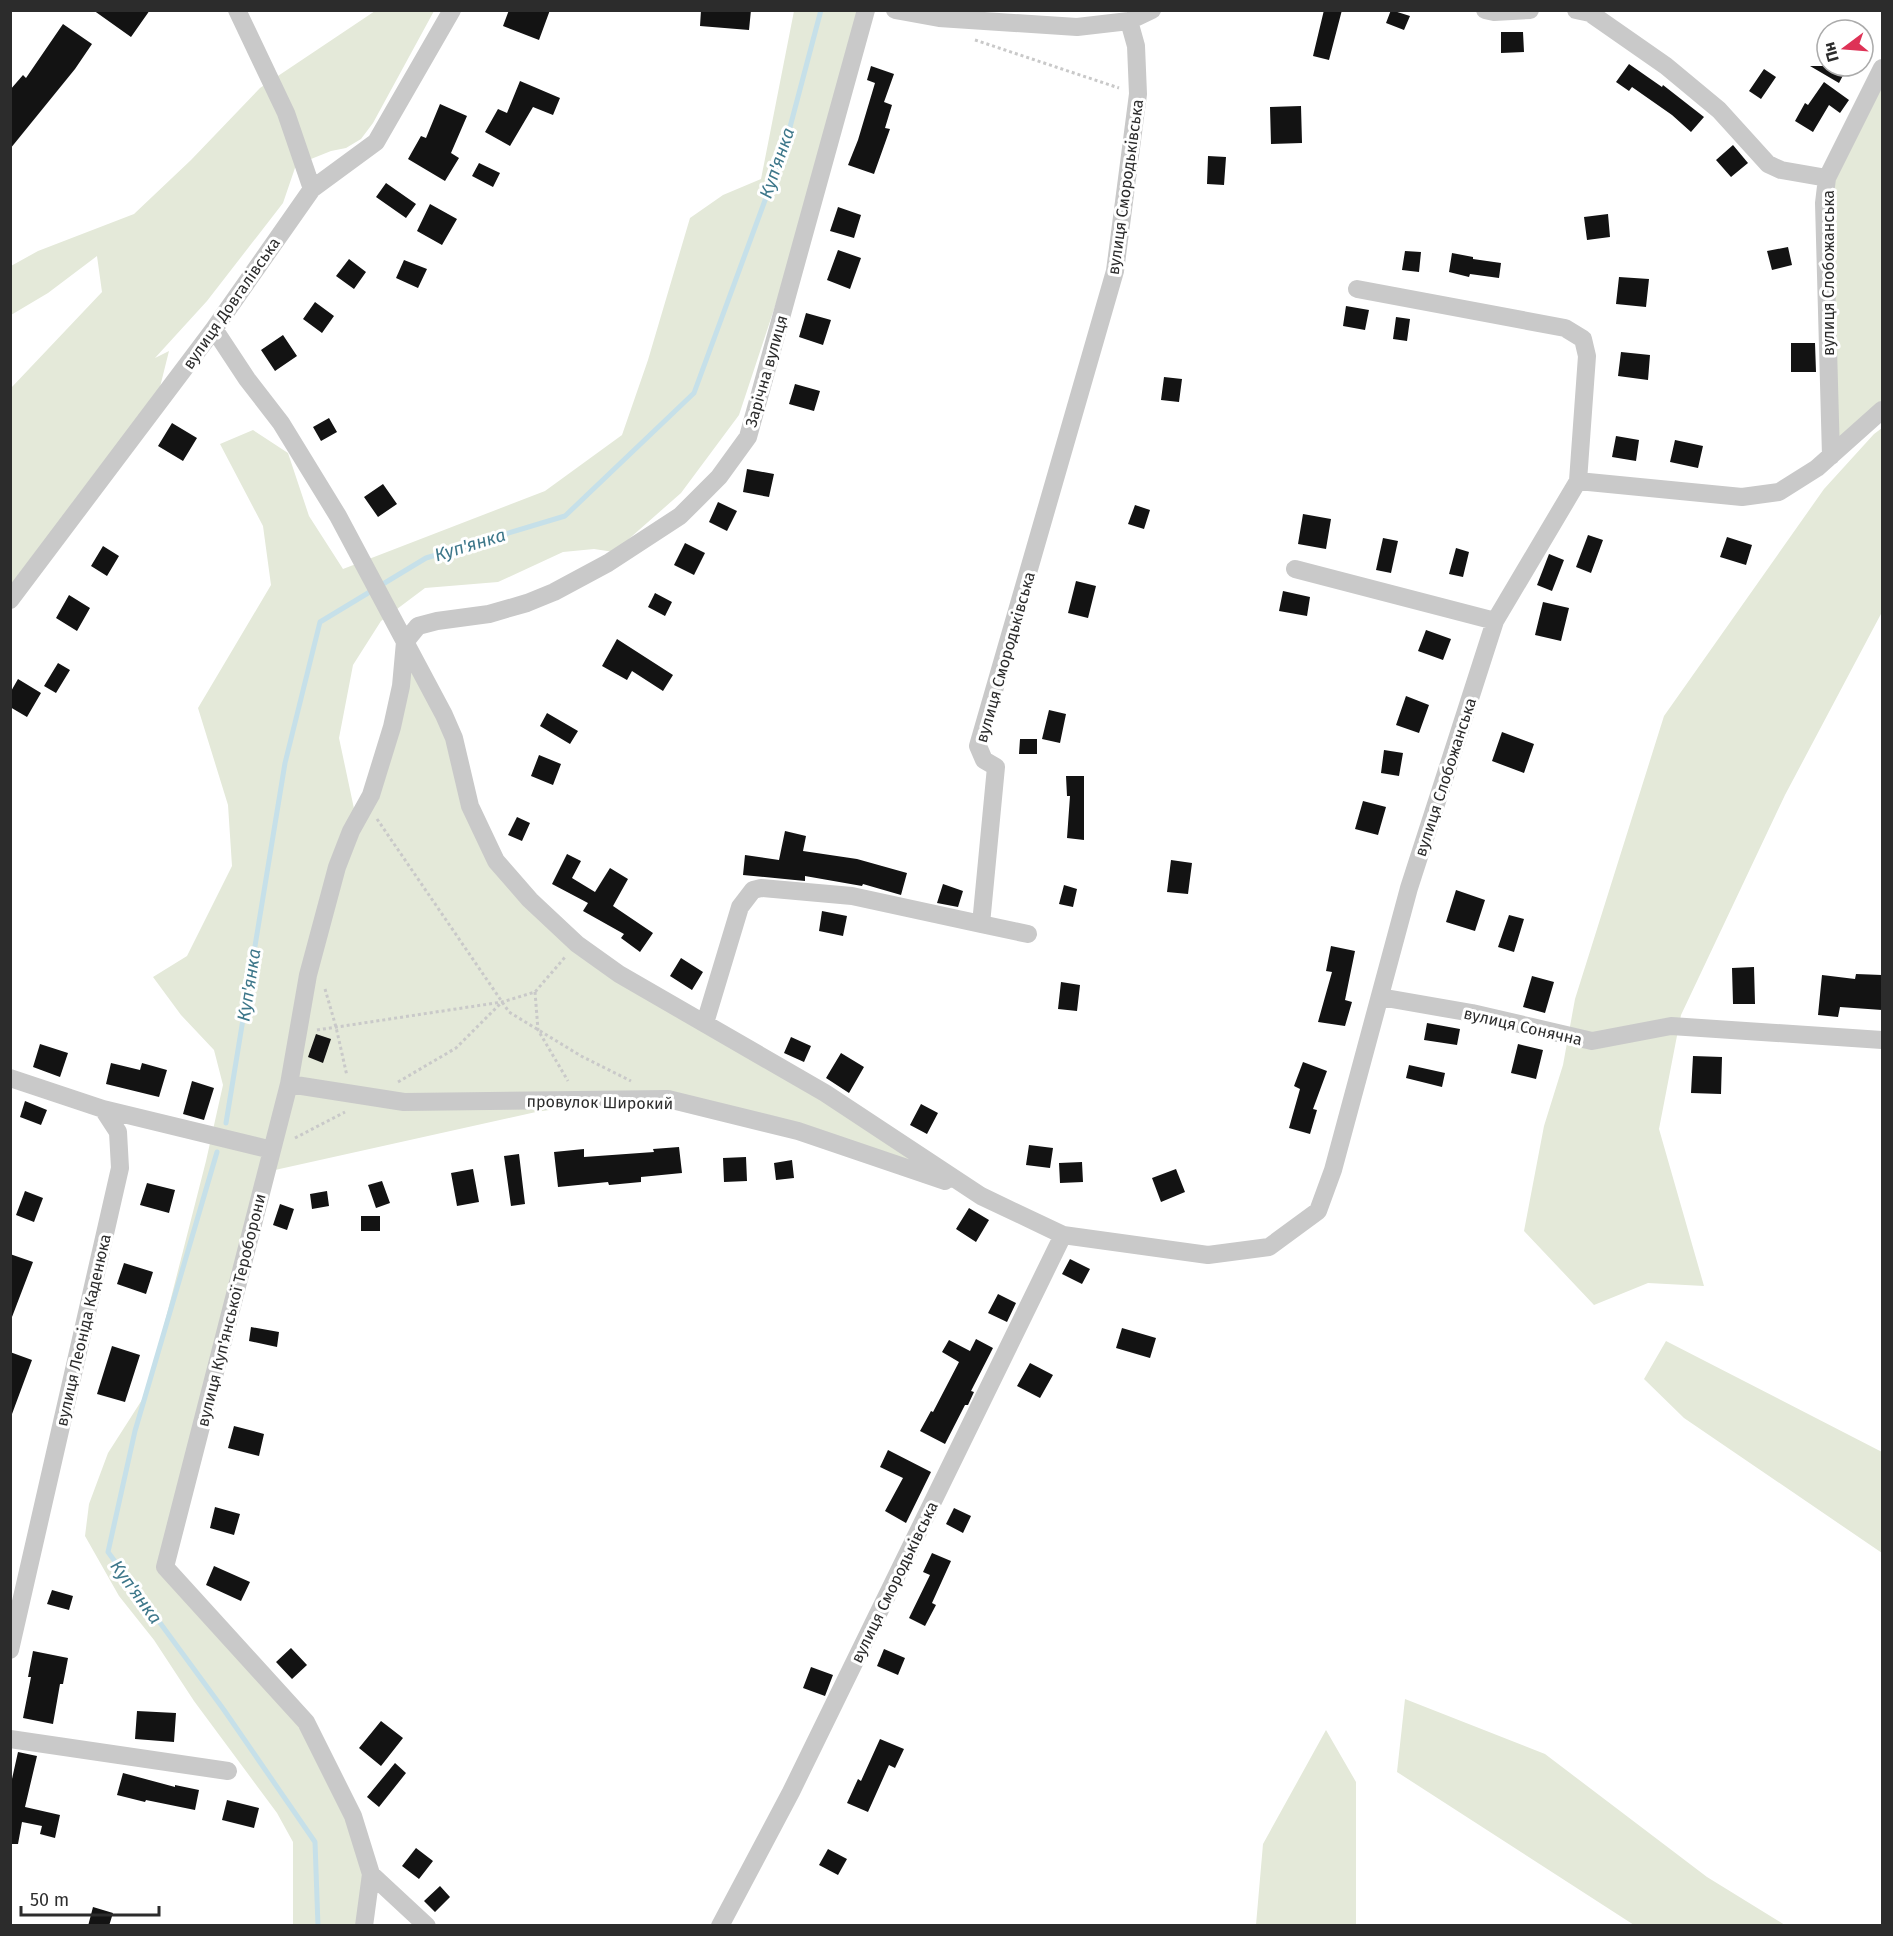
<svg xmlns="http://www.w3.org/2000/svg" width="1893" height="1936" font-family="'Fira Sans',sans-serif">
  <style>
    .green { fill: #e4e9d9 }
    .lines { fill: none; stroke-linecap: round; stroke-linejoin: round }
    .stream { stroke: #c6e0e9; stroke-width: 5 }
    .building { fill: #131313 }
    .path { stroke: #c9c9c9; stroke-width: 3; stroke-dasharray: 3 3; stroke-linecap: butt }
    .minor { stroke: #c9c9c9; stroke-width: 18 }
    .labels { text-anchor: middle; stroke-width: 6; stroke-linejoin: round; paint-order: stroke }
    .street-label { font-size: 16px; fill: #2c2c2c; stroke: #fff }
    .water-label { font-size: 18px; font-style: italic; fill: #3d778a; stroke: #fff }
  </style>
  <rect width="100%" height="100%" fill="#fff"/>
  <path class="green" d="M375,11H434L373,123L361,139L346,148L331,151L296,165L283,203L207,301L155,358L169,351L160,387L11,593V388L102,292L97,256L48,293L11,315V266L38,251L134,214L191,160L260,88Z
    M794,11H869L790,261L739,415L681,493L614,552L594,549L563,552L498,582L425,588L381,621L353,665L339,738L356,818L381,765L405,642L444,715L483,835L577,944L972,1191L677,1101L616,1100L536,1112L266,1172L165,1567L286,1699L332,1774L371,1874L363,1925H293V1842L277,1813L194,1701L154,1640L119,1596L85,1536L89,1504L108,1453L147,1392L206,1161L223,1085L214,1050L181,1015L153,977L187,956L232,866L228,805L198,708L271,585L263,526L220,444L253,430L288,453L309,516L343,569L545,491L622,435L648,360L690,218L723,195L761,179Z
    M1882,65V412L1830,444L1827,178Z
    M1882,428V612L1785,795L1681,1015L1659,1129L1704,1286L1648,1283L1594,1305L1524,1231L1544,1126L1563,1065L1575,999L1664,716L1824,489L1874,434Z
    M1666,1341L1882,1452V1553L1684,1418L1644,1379Z
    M1405,1699L1545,1754L1707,1877L1785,1925H1634L1397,1772Z
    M1326,1730L1356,1782V1925H1256L1263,1844Z"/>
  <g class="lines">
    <path class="stream" d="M226,1123L285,763L320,622L426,558L565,516L694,393L785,146L821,10
      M217,1152L135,1431L108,1552L224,1710L315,1842L318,1926"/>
  </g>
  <path class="building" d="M93,10H150L131,37Z
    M509,10H550L539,40L503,26Z
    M701,10H751L749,30L700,26Z
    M1324,10H1342L1329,60L1313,56Z
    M1391,10L1410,16L1404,30L1386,23Z
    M63,24L92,44L75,69L10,149V90L23,75L26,78Z
    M1501,32H1523L1524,52L1501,53Z
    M1629,64L1662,87L1663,85L1704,117L1691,132L1672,115L1632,87L1629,91L1616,82Z
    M871,66L894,74L884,102L892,105L885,128L890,129L874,174L848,165L858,140L875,83L867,80Z
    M1810,66H1848L1839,83Z
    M1764,69L1776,77L1761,99L1749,91Z
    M520,81L560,98L553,115L533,107L510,146L485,132L498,109L507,113Z
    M1824,82L1849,100L1840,113L1829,105L1813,132L1795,121L1805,103L1808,105Z
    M440,104L467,116L451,153L459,158L445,181L408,159L421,136L426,138Z
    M1301,106L1302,143L1271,144L1270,107Z
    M1733,145L1748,163L1731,177L1716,160Z
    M1208,156L1226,157L1224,185L1207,184Z
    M479,163L500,173L493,187L472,176Z
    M386,183L416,204L406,218L376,197Z
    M430,204L457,219L442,245L417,231Z
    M838,207L861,215L854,238L830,231Z
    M1608,214L1610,237L1587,240L1584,217Z
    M1788,247L1792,265L1772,270L1767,251Z
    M838,250L861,258L850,289L827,280Z
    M1405,251L1421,252L1419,272L1402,270Z
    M1452,253L1473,257V259L1501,263L1499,278L1470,274L1469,277L1449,272Z
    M349,259L366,272L354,289L336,276Z
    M404,260L427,269L418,288L396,278Z
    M1619,277L1649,279L1646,307L1616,304Z
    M315,302L334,316L322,333L303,319Z
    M1346,306L1369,310L1365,330L1343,326Z
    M806,313L831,320L823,345L799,337Z
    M1396,317L1410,319L1407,341L1393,339Z
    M283,335L297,356L275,371L261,350Z
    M1791,343H1815L1816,372H1791Z
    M1621,352L1650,355L1648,380L1618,376Z
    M1164,377L1182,379L1179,402L1161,400Z
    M795,384L820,391L814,411L789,404Z
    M329,418L337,432L321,441L313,427Z
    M172,423L197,438L183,461L158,446Z
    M1616,436L1639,440L1636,461L1612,457Z
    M1675,440L1703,446L1698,468L1670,462Z
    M747,469L774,474L769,497L743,492Z
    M383,484L397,504L378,517L364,497Z
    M718,502L737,511L727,531L709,522Z
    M1135,505L1150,510L1144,529L1128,524Z
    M1303,514L1331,519L1326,549L1298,544Z
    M1588,535L1603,540L1591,573L1576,567Z
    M1727,537L1752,545L1746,565L1720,557Z
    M1383,538L1398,541L1391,573L1376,570Z
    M685,543L705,553L694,575L674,565Z
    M103,546L119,556L107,576L91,566Z
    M1456,548L1469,552L1463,577L1449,574Z
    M1549,554L1564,560L1552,591L1537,585Z
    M1076,581L1096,586L1088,618L1068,613Z
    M1283,591L1310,597L1307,616L1279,611Z
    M655,593L672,602L665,616L648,607Z
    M69,595L90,608L77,631L56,618Z
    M1543,602L1569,608L1561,641L1535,635Z
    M1426,630L1451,639L1443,660L1418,651Z
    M617,639L673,675L663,691L632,671L627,680L602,666Z
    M58,663L70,670L56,693L44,686Z
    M18,679L41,693L27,717L10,707V693Z
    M1406,696L1429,705L1419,733L1396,725Z
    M1049,710L1066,714L1060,743L1042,739Z
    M547,713L578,731L570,744L540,726Z
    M1502,732L1534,744L1524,773L1492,761Z
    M1020,739H1037V754H1019Z
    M1384,750L1403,753L1399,776L1381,773Z
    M539,755L561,764L553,785L531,776Z
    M1066,776H1084V840L1067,838L1070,796H1067Z
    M1363,801L1386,807L1378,835L1355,829Z
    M517,817L530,823L522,841L508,835Z
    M785,831L806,836L803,851L857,859L907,873L901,895L863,884L862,886L805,876V881L743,875L745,855L779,860Z
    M567,854L581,861L572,878L595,892L610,868L628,879L613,906L653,933L640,952L621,938L624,934L583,911L588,903L552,884Z
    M1171,860L1192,863L1188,894L1167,892Z
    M943,884L963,891L958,907L937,903Z
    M1064,885L1077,889L1073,907L1059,904Z
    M1456,890L1485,900L1475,931L1446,922Z
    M822,911L847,916L843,936L819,931Z
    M1509,915L1524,919L1514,952L1498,947Z
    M1331,946L1355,951L1345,1000L1352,1002L1345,1026L1318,1022L1332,972L1326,971Z
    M681,958L703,972L692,990L670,976Z
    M1754,967L1755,1004H1733L1732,968Z
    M1856,974L1882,975V1010L1840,1007L1838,1017L1818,1015L1822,975L1855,979Z
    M1532,976L1554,982L1545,1013L1523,1007Z
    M1061,982L1080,985L1077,1011L1058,1009Z
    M1427,1023L1460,1029L1457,1045L1424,1040Z
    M316,1034L331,1039L323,1063L308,1057Z
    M791,1037L811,1046L804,1062L784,1053Z
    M40,1044L68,1053L60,1077L33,1067Z
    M1518,1044L1543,1050L1536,1079L1511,1073Z
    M841,1053L864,1067L849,1093L826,1078Z
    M1693,1056L1722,1057L1721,1094L1691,1093Z
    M1303,1062L1327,1071L1313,1109L1317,1110L1310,1134L1289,1128L1300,1089L1294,1086Z
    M111,1063L140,1070L142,1063L167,1070L159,1097L106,1084Z
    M1409,1065L1445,1073L1442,1087L1406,1078Z
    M192,1081L214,1088L204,1120L183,1114Z
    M25,1101L47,1110L41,1125L20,1117Z
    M921,1104L938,1113L927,1134L910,1125Z
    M1029,1145L1053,1148L1050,1168L1026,1165Z
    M679,1147L682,1173L641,1177V1182L609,1185L608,1182L558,1187L554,1152L584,1149V1157L654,1152L653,1149Z
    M519,1154L525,1204L511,1206L504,1156Z
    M746,1157L747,1181L724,1182L723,1158Z
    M792,1160L794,1178L776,1180L774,1163Z
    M1082,1162L1083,1182L1060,1183L1059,1163Z
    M473,1169L479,1202L457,1206L451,1173Z
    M1176,1169L1185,1192L1161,1202L1152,1178Z
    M382,1181L390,1203L376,1208L368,1185Z
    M147,1183L175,1190L169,1213L140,1205Z
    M25,1191L43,1198L34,1222L16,1215Z
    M327,1191L329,1206L312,1209L310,1194Z
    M280,1204L294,1209L287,1230L273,1225Z
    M969,1208L989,1220L976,1242L956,1229Z
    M361,1216H380V1231H361Z
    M10,1254L33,1262L12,1317H10Z
    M1070,1259L1090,1269L1082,1284L1062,1274Z
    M124,1263L153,1272L146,1294L117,1284Z
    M998,1294L1016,1303L1007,1322L988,1313Z
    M251,1327L279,1332L277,1347L249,1341Z
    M1122,1328L1156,1338L1150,1358L1116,1348Z
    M976,1339L993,1348L971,1391L974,1392L968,1405H965L945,1444L920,1431L931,1411L933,1412L959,1362L942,1352L949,1340L970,1351Z
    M112,1346L140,1355L125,1402L97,1394Z
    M10,1352L32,1360L12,1414H10Z
    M1030,1363L1053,1375L1040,1398L1017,1386Z
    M234,1426L264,1434L259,1456L228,1448Z
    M888,1450L931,1472L906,1523L885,1511L903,1478L880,1467Z
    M215,1507L240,1514L234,1535L210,1528Z
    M954,1508L971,1516L963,1533L946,1524Z
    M932,1553L951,1561L932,1603L936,1605L925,1626L909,1618L930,1575L923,1572Z
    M214,1566L250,1582L241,1601L206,1585Z
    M52,1590L73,1596L69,1610L47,1604Z
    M291,1648L307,1665L292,1679L276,1662Z
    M884,1649L905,1658L898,1675L877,1666Z
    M33,1651L68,1658L63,1684H60L53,1724L23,1718L31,1677H28Z
    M811,1667L833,1675L825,1696L803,1688Z
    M137,1711L176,1713L174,1742L135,1739Z
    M381,1721L403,1738L381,1766L359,1748Z
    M880,1739L904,1749L895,1768L889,1765L868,1812L847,1803L858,1779L861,1781Z
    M18,1752L37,1756L25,1807L60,1815L55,1838L40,1834L42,1826L22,1822L18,1844H10V1788Z
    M395,1763L406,1773L379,1807L367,1797Z
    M123,1773L175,1787V1785L199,1790L195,1810L146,1800L145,1802L117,1795Z
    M227,1800L259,1808L254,1828L222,1820Z
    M416,1848L433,1861L419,1879L402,1866Z
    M828,1849L847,1859L838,1875L819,1865Z
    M440,1886L450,1897L435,1912L424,1901Z
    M93,1907L113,1913L109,1926H88Z"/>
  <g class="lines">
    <path class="path" d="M975,40L1119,88
      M377,819L509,1012L581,1056L631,1081
      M325,989L336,1027L347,1076
      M535,992L538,1030L568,1081
      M317,1030L502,1002L535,992L566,956
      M398,1082L456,1048L501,1003
      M295,1138L345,1112"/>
    <path class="minor" d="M237,10L286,113L312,189
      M895,10L939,18L1077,27L1129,21L1152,10
      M1485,10L1494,12L1530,10
      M1576,10L1590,13L1666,66L1719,110L1768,164L1781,170L1827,178
      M214,329L247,379L281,423L338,516L444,715L454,738L470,806L496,861L530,900L577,944L619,974L825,1093L981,1196L1063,1235L1208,1255L1269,1247L1318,1211L1333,1170L1409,888L1495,621L1578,481L1587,356L1583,339L1565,328L1357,289
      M1831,456L1824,203L1827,178L1882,68
      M1578,481L1742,497L1779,492L1817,468L1882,410
      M1295,569L1495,621
      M10,600L214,329L312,189L376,142L452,10
      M981,924L1028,934
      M1380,997L1472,1013L1592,1041L1671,1026L1882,1040
      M705,1023L740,907L753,890L761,888L852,896L981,924L996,767L984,760L978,746L1115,271L1138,94L1136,46L1129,21
      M10,1078L103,1109L118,1132L120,1168L10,1650
      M289,1084L404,1102L668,1099L798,1131L945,1181
      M103,1109L272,1150
      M10,1739L228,1771
      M371,1874L427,1926
      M364,1926L371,1874L353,1816L306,1722L165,1567L289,1084L308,975L337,867L351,831L371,795L392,727L401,686L405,642L418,626L437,621L489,614L527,603L554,592L608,563L680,516L719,477L748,437L866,10
      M720,1926L791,1792L1063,1235"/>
  </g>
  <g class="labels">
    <g class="street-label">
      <text transform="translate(1125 187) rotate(-82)" y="6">вулиця Смородьківська</text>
      <text transform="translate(1828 273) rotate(-90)" y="6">вулиця Слобожанська</text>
      <text transform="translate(231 303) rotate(-55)" y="6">вулиця Довгалівська</text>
      <text transform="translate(766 371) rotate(-74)" y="6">Зарічна вулиця</text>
      <text transform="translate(1005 657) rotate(-74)" y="6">вулиця Смородьківська</text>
      <text transform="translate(1445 777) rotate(-72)" y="6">вулиця Слобожанська</text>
      <text transform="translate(1523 1026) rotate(13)" y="6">вулиця Сонячна</text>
      <text transform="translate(600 1102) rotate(1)" y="6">провулок Широкий</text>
      <text transform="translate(231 1310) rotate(-76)" y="6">вулиця Куп'янської Тероборони</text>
      <text transform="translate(83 1330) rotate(-77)" y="6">вулиця Леоніда Каденюка</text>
      <text transform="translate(894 1582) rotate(-64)" y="6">вулиця Смородьківська</text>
    </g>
    <g class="water-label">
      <text transform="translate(777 163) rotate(-71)" y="6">Куп'янка</text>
      <text transform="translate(470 545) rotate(-17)" y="6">Куп'янка</text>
      <text transform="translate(249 985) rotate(-81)" y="6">Куп'янка</text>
      <text transform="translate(136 1592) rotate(54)" y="6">Куп'янка</text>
    </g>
  </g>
  <rect width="1893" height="1936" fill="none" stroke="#2c2c2c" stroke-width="24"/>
  <g transform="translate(1845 48) rotate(254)"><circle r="28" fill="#ffffff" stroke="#ababab" stroke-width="1.5"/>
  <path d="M0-4.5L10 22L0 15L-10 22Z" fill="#de3256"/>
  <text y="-9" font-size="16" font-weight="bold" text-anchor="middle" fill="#2c2c2c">Пн</text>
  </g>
  <path d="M21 1906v9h138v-9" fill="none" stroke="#2c2c2c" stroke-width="3"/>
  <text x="30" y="1906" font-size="18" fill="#2c2c2c" stroke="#ffffff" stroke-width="4.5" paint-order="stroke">50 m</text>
</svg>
